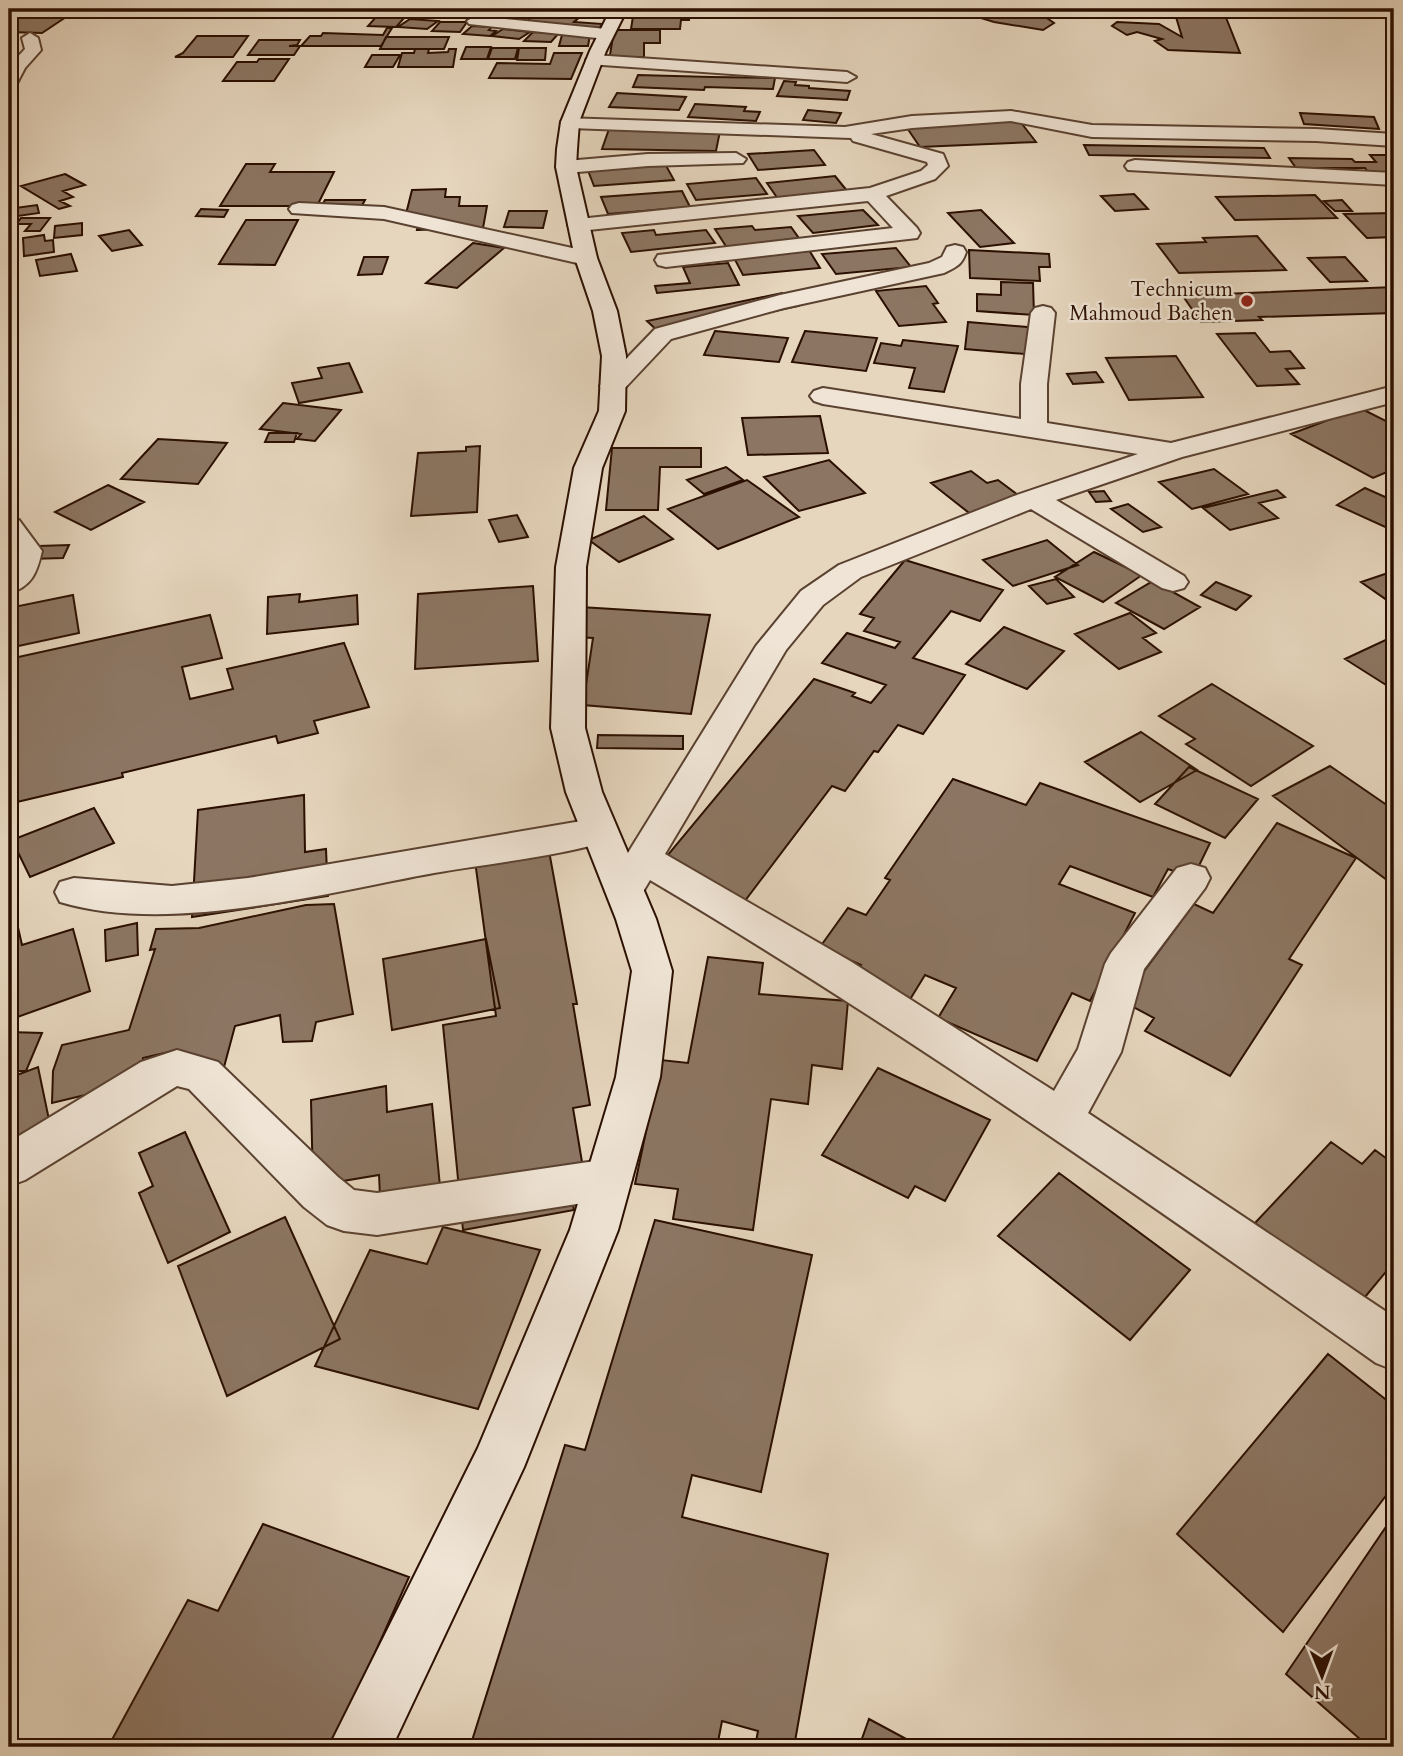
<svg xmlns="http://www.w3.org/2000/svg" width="1403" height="1756" font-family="Cardo,serif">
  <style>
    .building { fill: #8c7663; stroke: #2b0f00; stroke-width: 2 }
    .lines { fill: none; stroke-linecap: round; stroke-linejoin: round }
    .street-casing { stroke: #5a4130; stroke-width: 4 }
    .secondary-casing { stroke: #2b0f00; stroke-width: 4 }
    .street { fill: #efe4d5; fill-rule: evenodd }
    .secondary { fill: #efe4d5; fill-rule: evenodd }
    .poi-dot { fill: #8f2418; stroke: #efe4d5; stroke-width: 2.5 }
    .labels { text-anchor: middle; stroke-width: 5; stroke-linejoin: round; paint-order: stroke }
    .far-poi-label { font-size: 21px; fill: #2b0f00; stroke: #efe4d5; text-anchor: end }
  </style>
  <rect width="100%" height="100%" fill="#e6d6be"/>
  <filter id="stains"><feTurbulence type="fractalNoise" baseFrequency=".00286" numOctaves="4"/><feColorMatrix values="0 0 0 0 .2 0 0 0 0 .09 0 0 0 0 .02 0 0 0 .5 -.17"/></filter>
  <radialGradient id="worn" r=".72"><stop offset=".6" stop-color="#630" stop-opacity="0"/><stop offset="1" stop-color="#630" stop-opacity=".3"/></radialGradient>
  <path class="building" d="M541,9L587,11L574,22L603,24L594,33L526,22Z
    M952,9H988L1013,17L1041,14L1054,23L1043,30L994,22Z
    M1117,9H1220L1223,10L1240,53L1168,50L1155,41L1162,39L1137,32L1127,35L1112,26L1117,22L1159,24L1182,37L1176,17Z
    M634,10H689V20H681L680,29H631Z
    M26,12L58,13L55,15H69L42,33L9,32V22Z
    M376,17H405L396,27L368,26Z
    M410,19L438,21L427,29L398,27Z
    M440,22H467L460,32L432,31Z
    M472,26L492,27L489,30L496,31L490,36L463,34Z
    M387,28H392L381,46H301L310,36H321L323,33L383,35Z
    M503,29L530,32L519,39L492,36Z
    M614,30H660V43H644V57L609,61Z
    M533,32L559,33L551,42L524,41Z
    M562,35H590L588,46H559Z
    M197,36H248L233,57H175L183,53Z
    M386,37H449L444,49H380Z
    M259,40H300L297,45L289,46H300L294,55H248Z
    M466,47H491L487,59H461Z
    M492,48H518L515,59H488Z
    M519,48H546L545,60H517Z
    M415,49H429L428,53L448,52L449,49H456L453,67H398L402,53H414Z
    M554,53H582L571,79L489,78L497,63L550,64Z
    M372,55H400L393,67H365Z
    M259,59H289L274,81H223L237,62H257Z
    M638,75L711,77L775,78L773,89L705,87L704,90L633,87Z
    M784,81L796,82L795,85L809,86V88L850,91L847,100L777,96Z
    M617,93L686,97L679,110L609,107Z
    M695,104L746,107L744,111L760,112L756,121L688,117Z
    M808,110L841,113L836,123L803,120Z
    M1300,113L1374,117L1379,129L1304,124Z
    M1019,120L1036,142L920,147L905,125Z
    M609,129L720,131L716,151L602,149Z
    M1084,145L1264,148L1270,158L1089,155Z
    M814,150L825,165L758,170L748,154Z
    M1370,155H1394V172H1368L1365,168H1296L1289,158L1352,159L1355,162H1376Z
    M664,162L674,180L594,186L587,168Z
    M246,164H275L270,172H334L317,206H220Z
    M65,174L85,185L63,191L73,197L60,201L70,206L59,209L21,186Z
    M835,176L848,192L778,199L767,183Z
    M756,178L767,194L696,200L687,184Z
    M446,189L445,197H460L459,206H487L483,228L417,230L420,217L405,218L412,190Z
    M682,191L690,207L608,214L601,197Z
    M1134,194L1148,209L1115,211L1101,196Z
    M1315,195L1337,218L1235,220L1216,197Z
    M325,200H365L359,211H319Z
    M1342,200L1352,211H1335L1324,201Z
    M37,205L39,213L18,216L15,208Z
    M201,209L228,210L224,217L196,216Z
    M863,210L878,225L813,233L798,216Z
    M981,210L1014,243L980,247L948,213Z
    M509,211H547L543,228L504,227Z
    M1394,213V237L1367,238L1344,214Z
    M21,218H50L40,231H25L31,224H16Z
    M246,220H298L275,265L219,264Z
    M82,223V235L54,238L55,226Z
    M752,226L755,230L791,227L801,241L727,248L715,229Z
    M129,230L142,245L112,251L99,236Z
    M654,230L656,235L706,230L715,243L631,252L622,233Z
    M44,235L45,241L53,240L54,252L24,256L23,238Z
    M1257,236L1286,270L1179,273L1157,244L1206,242L1203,238Z
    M473,243L504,248L457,288L426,283Z
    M896,248L911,267L836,274L822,254Z
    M809,250L820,268L743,275L733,256Z
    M969,250L1049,254L1050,267H1039L1040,281L970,278Z
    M71,254L77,271L40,276L36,260Z
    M364,257H388L382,274L358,275Z
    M1345,257L1367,281L1330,282L1308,258Z
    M728,263L739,285L657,293L655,286L690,283L683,267Z
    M1001,282L1033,283L1034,315L977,311V294L1001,295Z
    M926,286L938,303L933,304L946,322L899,326L876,291Z
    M1394,287V313L1259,317L1262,320L1201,322L1178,289L1217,288L1222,294Z
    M782,293L798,306L662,335L647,321Z
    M968,322L1038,328L1037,355L965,349Z
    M715,331L788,338L779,362L704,355Z
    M805,331L877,338L866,371L792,362Z
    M1255,333L1270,352L1290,351L1304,368L1286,369L1299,384L1257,386L1217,334Z
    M903,340L958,346L944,392L909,388L915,368L874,363L881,343L901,346Z
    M1176,356L1203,397L1129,400L1106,358Z
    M349,363L362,392L299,403L292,383L322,378L318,368Z
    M1096,372L1103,382L1073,384L1067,374Z
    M283,403L341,410L315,441L297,439L301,434L260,429Z
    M1360,408L1394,425V469L1373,478L1291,434Z
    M820,416L828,453L748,455L742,418Z
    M269,433H297L294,442H265Z
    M158,439L227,443L198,484L121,479Z
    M480,446L477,512L411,516L418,453L466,451V447Z
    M612,448H701V467H660L658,510H606Z
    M829,460L865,493L799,511L764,477Z
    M726,467L743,480L704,494L687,480Z
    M1214,469L1248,494L1192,509L1159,482Z
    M971,471L987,483L998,480L1030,504L978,520L931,483Z
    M747,480L799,517L718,549L668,509Z
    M108,485L144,502L91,530L55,512Z
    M1365,488L1394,501V531L1337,505Z
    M1277,490L1285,497L1259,503L1278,518L1230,530L1203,508Z
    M1104,491L1111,501L1096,502L1089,492Z
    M1128,504L1161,527L1143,532L1111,509Z
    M517,515L528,537L499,542L489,520Z
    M644,516L673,539L619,562L589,540Z
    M1047,540L1078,565L1013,586L983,560Z
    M69,545L63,558L31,559L38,546Z
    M1094,552L1142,575L1103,602L1055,577Z
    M905,560L1003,590L980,621L951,611L913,658L965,675L923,734L898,725L878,752L874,751L845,791L832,786L738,910L652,874L814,679L855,693L852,696L871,703L886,685L822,663L847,633L895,648L900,642L864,631L874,618L860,614Z
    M1394,571V605L1361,582Z
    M1056,579L1074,597L1047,604L1029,586Z
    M1153,581L1200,607L1164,629L1116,603Z
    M1216,582L1251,596L1236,610L1201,595Z
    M533,586L538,661L415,669L418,594Z
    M300,594L299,602L357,595L358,624L267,634L268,597Z
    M73,595L79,633L9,648V608Z
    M580,607L710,615L691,714L583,705L593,638L575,637Z
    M1130,613L1156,633L1143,638L1161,652L1119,669L1075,634Z
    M210,615L222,658L182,667L190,699L233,689L227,669L344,643L369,707L314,721L318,733L278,743L276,736L122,773L123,777L17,802L9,720V659Z
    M1004,627L1064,651L1027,689L966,664Z
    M1394,636V690L1345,659Z
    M1212,684L1313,746L1251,786L1186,744L1195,739L1159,716Z
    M1141,732L1197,770L1140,802L1085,762Z
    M598,735L683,736V749L597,748Z
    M1330,766L1394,810V881L1391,883L1273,796Z
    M1189,767L1258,799L1225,838L1155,804Z
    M953,779L1026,805L1040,783L1210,843L1193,878L1168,869L1153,897L1070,866L1059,884L1135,913L1090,1001L1072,993L1037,1061L938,1018L956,988L925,975L906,1006L850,981L861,965L820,947L848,908L866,915L890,880L885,878Z
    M304,795L305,852L326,849L328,896L192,917L198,810Z
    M94,808L114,843L30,877L12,840Z
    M1277,823L1356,858L1289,959L1302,965L1230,1076L1145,1031L1154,1018L1122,1001L1194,904L1213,913Z
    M549,851L577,1004H573L590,1105L573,1108L585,1180L569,1183L574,1210L463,1230L443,1025L496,1016L475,861Z
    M334,904L353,1014L316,1022L312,1041L283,1042L280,1015L235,1026L224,1067L178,1069L177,1050L143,1058L144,1088L110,1089L52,1103L53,1071L62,1045L129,1030L155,949L150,950L156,929L199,928L306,905Z
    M17,923L22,945L73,929L90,991L9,1020V925Z
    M137,923L138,955L106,961L105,930Z
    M486,939L500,1008L392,1030L383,959Z
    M708,957L763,963L759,994L848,1001L842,1069L812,1065L808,1104L771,1099L753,1230L673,1219L678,1189L635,1184L661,1060L688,1063Z
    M9,1032L42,1033L26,1071H9Z
    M38,1067L57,1158L9,1176V1078Z
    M878,1068L990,1120L945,1201L915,1186L908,1198L822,1155Z
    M386,1086L387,1112L432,1104L442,1207L381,1218L379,1175L313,1186L311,1100Z
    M185,1132L230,1232L168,1263L139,1193L153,1186L139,1153Z
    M1331,1142L1362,1164L1375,1150L1394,1164V1262L1360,1303L1255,1223Z
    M1059,1173L1190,1270L1130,1340L998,1236Z
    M285,1217L340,1339L227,1396L178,1266Z
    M655,1220L812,1255L761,1492L692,1475L682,1517L828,1554L794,1747H755L758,1731L722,1721L717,1747H470L565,1445L585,1450Z
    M443,1227L540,1250L478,1409L315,1366L370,1250L427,1264Z
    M1328,1354L1394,1406V1485L1283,1632L1177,1534Z
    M1394,1515V1747H1369L1286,1674Z
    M263,1524L409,1577L333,1747H108L188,1600L218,1611Z
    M869,1719L921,1747H859Z"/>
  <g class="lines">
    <defs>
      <path id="street" d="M475,16L606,29L614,34L606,39L469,24L467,21Z
        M30,33L38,38L41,50L25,68L15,87L9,88V66L25,49L22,38Z
        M594,55L847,72L856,77L847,82L588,64L586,60Z
        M1011,111L1092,125L1316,129L1394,134V146L1316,141L1092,137L1011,121L912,128L871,134L943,154L948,166L935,179L886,196L917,228L920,233L917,238L666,267L658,265L655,260L658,255L893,228L868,201L579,231L572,229L568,225L572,221L579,219L870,188L921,171L928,165L927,162L853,141L851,138L570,128L561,122L564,118L845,127L912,116Z
        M736,153L746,159L743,163L648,166L566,173L556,167L566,161L648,154Z
        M1135,160L1394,173V185L1128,170L1125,166L1128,162Z
        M299,203L384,207L586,251L594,253L597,258L594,263L586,265L384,219L292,213L289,209L292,205Z
        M955,245L963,247L966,252C962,265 956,267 944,273L784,308L671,339L622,391L613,394L604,391L600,386L655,329L780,295L929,263L942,257L947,247Z
        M1043,306L1051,308L1055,313L1047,384V423L1171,443L1394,386V402L1182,457L1056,500L1184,576L1188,582L1184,588L1173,591L1162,588L1031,509L861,577L823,605L786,650L665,854L850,961L1054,1091L1078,1049L1105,964L1111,953L1177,868L1191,864L1205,868L1210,878L1205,888L1144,969L1121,1052L1088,1113L1394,1317V1370L1376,1363C1138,1195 900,1028 650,880L638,900L624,904L610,900L605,890L756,646L801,591L839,565L1014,496L1138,454L823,404L814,401L810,396L814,391L823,388L1021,419V384L1031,313L1035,308Z
        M9,517L19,520L42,551C37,572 32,587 9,593V563L12,551L9,546Z
        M599,818L612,822L618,831L612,840C555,857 493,863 434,873C324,893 169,935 60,902L55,892L60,882L74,878L172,886L248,878Z
        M177,1050L218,1062L338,1177L354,1190L377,1193L609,1159L625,1165L632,1179L625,1193L609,1199L377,1235L344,1231L327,1225L304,1207L189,1089L177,1086L25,1180L9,1186V1142L141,1062Z"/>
      <path id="secondary" d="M611,9H627L606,51L579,122L577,149L576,167L597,258L617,311L626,356L625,411L602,468L586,567L585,728L602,792L656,919L672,971L660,1077L618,1230L524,1467L392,1747H329L478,1448L570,1230L616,1077L632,971L616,919L566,792L551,728L556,567L574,468L599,411L602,356L593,311L575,258L556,167L557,149L561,122L590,51Z"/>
    </defs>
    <use href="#street" class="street-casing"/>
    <use href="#secondary" class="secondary-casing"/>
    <use href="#street" class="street"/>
    <use href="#secondary" class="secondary"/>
  </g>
  <circle class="poi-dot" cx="1247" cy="301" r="7"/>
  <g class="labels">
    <g class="far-poi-label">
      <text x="1233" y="296">Technicum<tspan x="1233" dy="24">Mahmoud Bachen</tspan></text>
    </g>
  </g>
  <rect width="1403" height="1756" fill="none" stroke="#e6d6be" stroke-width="35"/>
  <rect x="10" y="10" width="1382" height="1735" fill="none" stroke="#2b0f00" stroke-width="3.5"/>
  <rect x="18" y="18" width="1368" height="1721" fill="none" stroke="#2b0f00" stroke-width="2"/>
  <g transform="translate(1322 1676) rotate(179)" stroke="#efe4d5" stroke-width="5" paint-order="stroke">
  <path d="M0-5L12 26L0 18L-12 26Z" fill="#2b0f00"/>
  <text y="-10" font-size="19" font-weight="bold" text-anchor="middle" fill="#2b0f00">N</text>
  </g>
  <rect width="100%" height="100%" filter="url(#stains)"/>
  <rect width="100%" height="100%" fill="url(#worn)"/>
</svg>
